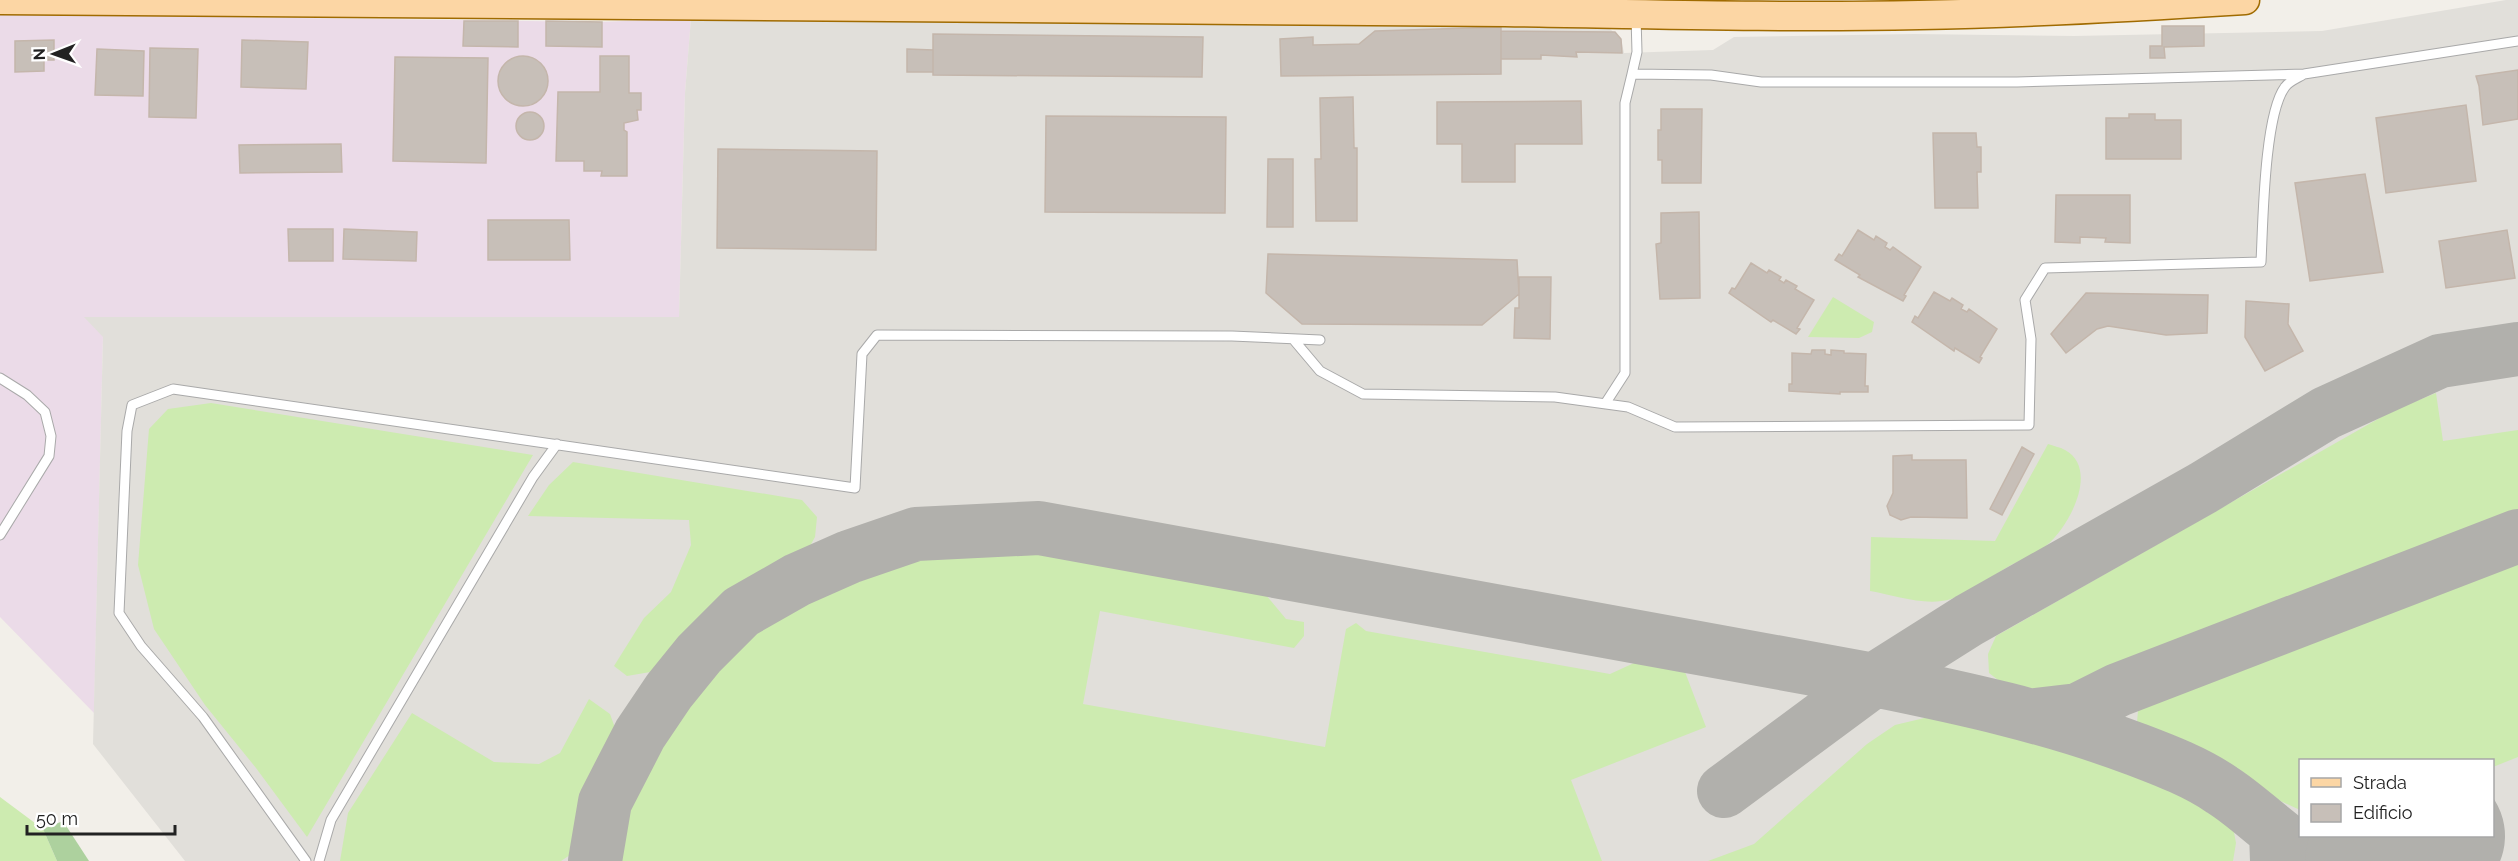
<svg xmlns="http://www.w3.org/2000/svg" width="2518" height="861" font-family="Raleway,sans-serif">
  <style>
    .industrial { fill: #ebdbe8 }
    .airport { fill: #e1dfda; fill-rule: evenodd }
    .grass { fill: #cdebb0 }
    .forest { fill: #add19e }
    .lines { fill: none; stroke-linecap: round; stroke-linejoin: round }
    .taxiway { stroke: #b1b0ac; stroke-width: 54 }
    .runway { stroke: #b1b0ac; stroke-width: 134 }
    .building { fill: #c7bfb8; stroke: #c4b6ab; stroke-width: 1.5 }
    .lane-casing { stroke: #a9a9a9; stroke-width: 11 }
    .primary-casing { stroke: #a06b00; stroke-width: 31 }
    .lane { stroke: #fff; stroke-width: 9 }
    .primary { stroke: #fcd6a4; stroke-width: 28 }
  </style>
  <rect width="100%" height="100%" fill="#f2efe9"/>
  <path class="industrial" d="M0,14L602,22L691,18L685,93L679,318L85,317L103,336L94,713L0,617Z"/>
  <path class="airport" d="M2506,0H2518V861H185L93,744L103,337L84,317H679L685,93L691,18L1609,28L1621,39L1624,53L1713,50L1734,37L1914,34L2074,36L2322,31ZM2300,760H2492V836H2300Z"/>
  <path class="grass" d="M1833,297L1874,322L1872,332L1859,338L1808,337Z
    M2436,393L2443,441L2518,430V516L2043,698L2011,690L1989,673L1988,654L1996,636L2392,411Z
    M211,403L533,455L307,837L256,768L205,705L154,629L138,565L149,429L168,409Z
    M2048,444C2053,446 2060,447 2065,450C2100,469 2069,527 2047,545C2037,553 2023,559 2011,565C1992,576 1972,592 1951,599C1926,607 1894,595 1870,591L1871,537L1995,541Z
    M573,462L802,500L817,517L815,537L805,555L710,618L662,670L627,676L614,666L644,618L671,592L691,545L689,520L528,516L549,485Z
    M974,552L1052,553L1261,589L1286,619L1304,622V636L1294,648L1100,611L1083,704L1325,747L1346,629L1356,623L1366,631L1610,674L1645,658L1685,672L1706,727L1571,780L1602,861H612L627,806L653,751L685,699L719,662L770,617L818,591L902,559Z
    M2518,557V757L2493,767L2492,760H2300V810L2146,738L2137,722L2138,711L2150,700Z
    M589,699L610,714L618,736L595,788L573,853L561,861H340L348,813L412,713L494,762L539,764L560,753Z
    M1937,715L2019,727L2138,769L2210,806L2232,822L2236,843L2233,861H1708L1754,844L1867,744L1895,725Z
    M0,797L43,829L57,861H0Z"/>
  <path class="forest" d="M63,821L89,861H57L43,829Z"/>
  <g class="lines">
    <path class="taxiway" d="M2035,715L2078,710L2118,690L2518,536
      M1724,791L1874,680L1969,620L2203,488L2326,413L2440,361L2518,349
      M2276,832C2293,846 2308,858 2330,861
      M595,861L605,802L640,734L669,691L699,654L741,612L797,580L849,557L916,534L1039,528L1874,680C1963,698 2050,717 2135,749C2164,760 2196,772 2222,790C2241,802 2258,818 2276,832L2277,861"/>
    <path class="runway" d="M2372,861L2438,836"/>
  </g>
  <path class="building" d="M464,21H518V47L463,46Z
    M546,21L602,22V47L546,46Z
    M2162,26H2204V46L2164,47L2165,58H2150V46H2162Z
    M1501,27V74L1281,76L1280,39L1313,37V45L1359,44L1375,31Z
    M1501,31L1615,32L1621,39L1622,53L1576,52L1577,57L1541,55V59H1501Z
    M933,34L1203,37L1202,77L933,75Z
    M54,40V60H44V71L15,72V41Z
    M242,40L308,42L306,89L241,87Z
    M150,48L198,49L196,118L149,117Z
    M97,49L144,51L143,96L95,95Z
    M907,49L933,50V72H907Z
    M600,56H629V93H641V110H637L638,120L624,123V130L627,132V176H601L602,171H584V161H556L558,92H600Z
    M498 81a25 25 0 1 1 50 0a25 25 0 1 1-50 0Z
    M395,57L488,58L486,163L393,161Z
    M2518,70V119L2483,125L2479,86L2476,76Z
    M1353,97L1354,148H1357V221H1316L1315,159H1321L1320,98Z
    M1581,101L1582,144H1515V182H1462V144H1437V102Z
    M2466,105L2476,181L2386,193L2376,118Z
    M1661,109H1702L1701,183H1662V160H1658V130H1661Z
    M516 126a14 14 0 1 1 28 0a14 14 0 1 1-28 0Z
    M2129,114H2155V120H2181V159H2106V118H2129Z
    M1046,116L1226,117L1225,213L1045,212Z
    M1933,133H1976L1977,147H1981V172H1977L1978,208H1935Z
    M341,144L342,172L240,173L239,145Z
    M718,149L877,151L876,250L717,248Z
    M1268,159H1293V227H1267Z
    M2365,174L2383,272L2310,281L2295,183Z
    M2056,195H2130V243L2105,242L2106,238L2080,237V243L2055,242Z
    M1699,212L1700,298L1660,299L1656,244L1661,243V213Z
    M488,220H569L570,260H488Z
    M288,229H333V261H289Z
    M344,229L417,232L416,261L343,259Z
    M1858,230L1874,240L1876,236L1887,243L1885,247L1890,250L1893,247L1921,267L1904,295L1906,296L1903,301L1858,277L1860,275L1835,260L1839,254L1842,256Z
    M2507,230L2515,278L2446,288L2439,241Z
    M1268,254L1517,260L1519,294L1482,325L1302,324L1266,293Z
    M1751,263L1767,273L1769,270L1781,277L1779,280L1784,283L1786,280L1797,286L1795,289L1814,300L1797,328L1800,329L1796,334L1773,320L1771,322L1729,293L1732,288L1735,289Z
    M1519,277H1551L1550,339L1514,338L1515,308H1519Z
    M1934,292L1950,301L1952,298L1963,305L1961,309L1967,312L1969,309L1997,329L1980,357L1982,358L1979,363L1955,348L1954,351L1912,322L1915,316L1918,318Z
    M2086,293L2208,295L2207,333L2166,335L2108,326L2097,329L2066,353L2051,334Z
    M2246,301L2289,304L2288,324L2303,351L2265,371L2245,337Z
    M1812,350H1825V354L1831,355V350L1844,351V353L1866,354L1865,386H1868V392H1840V394L1789,391V384H1792V353L1811,354Z
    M2022,447L2034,454L2002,515L1990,509Z
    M1912,455V460H1966L1967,518L1911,517L1901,520L1890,515L1887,506L1893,493V456Z"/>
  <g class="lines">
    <defs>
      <path id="lane" d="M1632,74L1637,52L1636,17
        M1293,339L1320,371L1363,394L1555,397L1628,407L1675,427L2029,425L2031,339L2025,300L2045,268L2261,262C2263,224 2264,115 2285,87C2289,81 2298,78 2304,74
        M0,378L27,395L45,412L51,436L49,456L0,535
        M1605,404L1625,373V103L1632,74L1711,75L1761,82H2017L2304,74L2518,41
        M306,861L203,717L141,646L119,613L127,431L132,405L173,389L855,488L862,354L877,335L1232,336L1320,340
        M319,861L331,820L533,477L557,444"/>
      <path id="primary" d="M0,0L1505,12C1643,14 1781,18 1919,15C2028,13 2136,7 2245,0"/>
    </defs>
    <use href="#lane" class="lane-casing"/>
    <use href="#primary" class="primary-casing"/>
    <use href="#lane" class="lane"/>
    <use href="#primary" class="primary"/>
  </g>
  <rect x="2299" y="759" width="195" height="78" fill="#ffffff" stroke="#a7a7a7" stroke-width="1.5"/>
  <rect x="2311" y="778" width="30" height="9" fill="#fcd6a4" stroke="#a7a7a7" stroke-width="1.5"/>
  <text x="2353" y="789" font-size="18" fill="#222222">Strada</text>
  <rect x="2311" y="804" width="30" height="18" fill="#c7bfb8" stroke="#a7a7a7" stroke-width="1.5"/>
  <text x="2353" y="819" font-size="18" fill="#222222">Edificio</text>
  <g transform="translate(54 54) rotate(269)" stroke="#ffffff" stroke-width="4.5" paint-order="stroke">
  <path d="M0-4.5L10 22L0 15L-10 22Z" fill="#222222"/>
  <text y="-9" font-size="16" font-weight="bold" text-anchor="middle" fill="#222222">N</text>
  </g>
  <path d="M27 825v9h148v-9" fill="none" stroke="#222222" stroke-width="3"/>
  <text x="36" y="825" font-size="18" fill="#222222" stroke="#ffffff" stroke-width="4.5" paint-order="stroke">50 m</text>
</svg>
